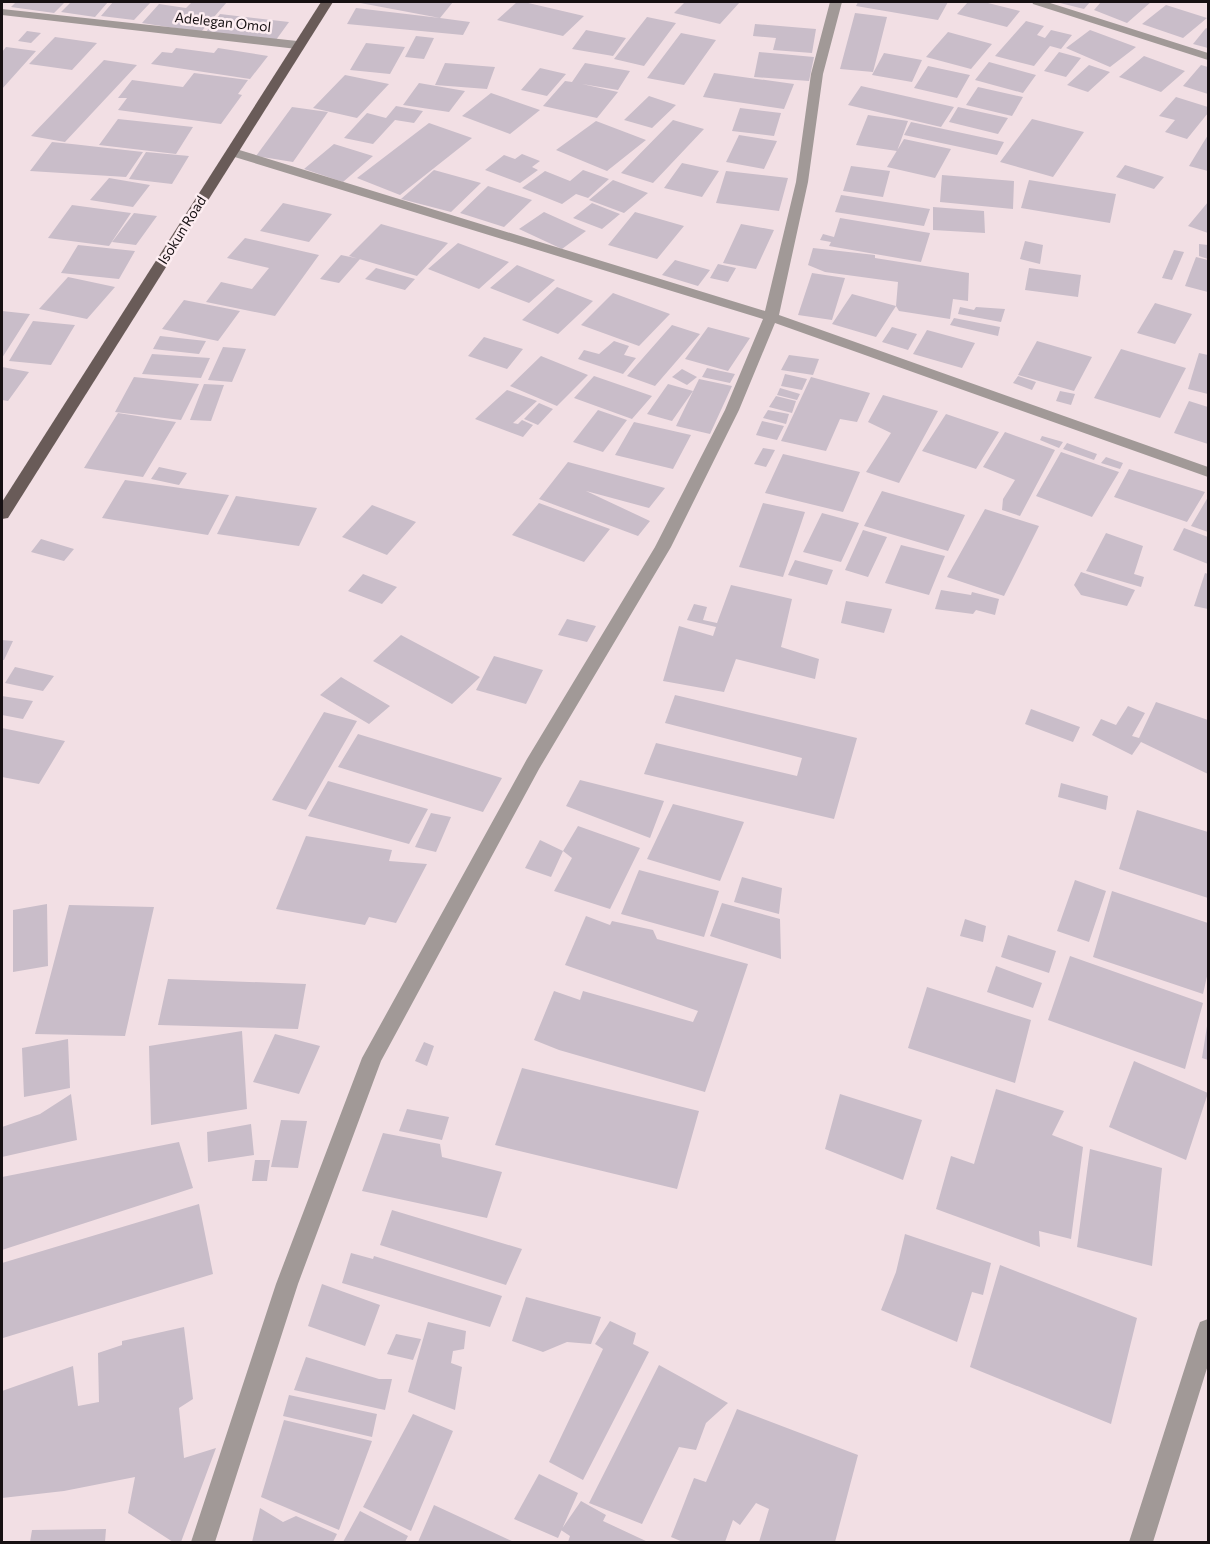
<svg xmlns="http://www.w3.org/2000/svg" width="1210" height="1544" font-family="Commissioner,sans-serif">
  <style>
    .building { fill: #c9bdc9 }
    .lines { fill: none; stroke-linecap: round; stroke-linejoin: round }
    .minor { fill: #a19997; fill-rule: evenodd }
    .major { fill: #695b58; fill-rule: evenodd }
    .labels { text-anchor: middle; stroke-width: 5; stroke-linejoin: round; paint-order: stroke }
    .far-street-label { font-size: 14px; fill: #161012; stroke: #fdedf1 }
  </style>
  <rect width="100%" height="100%" fill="#f2dfe4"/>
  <path class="building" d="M16,2H65L54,13L11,7Z
    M71,2H108L95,17L61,12Z
    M113,2H151L134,20L101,16Z
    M192,2H227L201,32L142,23L159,4L186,8Z
    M355,2H453L440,18Z
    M517,2H524L584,16L563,36L497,20Z
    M685,2H740L720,24L674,13Z
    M858,2H948L938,20L856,6Z
    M968,2H984L1020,11L1007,27L957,14Z
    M1056,2H1090L1084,9Z
    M1101,2H1151L1127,23L1094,10Z
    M1166,5L1207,18L1183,38L1142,24Z
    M356,8L440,18L470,22L463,35L347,24Z
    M855,13L887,17L873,72L840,69Z
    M220,14L289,22L276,40L206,32Z
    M647,17L676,23L644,66L614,59Z
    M1026,21L1044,26L1037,35L1045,38L1051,30L1072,35L1061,49L1050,46L1034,66L995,56Z
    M755,24L816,29L812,53L773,50L776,38L753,36Z
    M1206,28L1208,29V48L1193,44Z
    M586,30L626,38L613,56L572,49Z
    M1090,30L1136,47L1110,67L1066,48Z
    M27,31L41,33L31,43L18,41Z
    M948,32L992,44L971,69L926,57Z
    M681,33L716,40L684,85L647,78Z
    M416,36L434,38L424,59L405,57Z
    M55,37L97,43L72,70L29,64Z
    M366,43L405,47L390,74L350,70Z
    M6,47L36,51L2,89V52Z
    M176,48L214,53L218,48L268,56L250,79L151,64L162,52L172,53Z
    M759,52L814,57L809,81L754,77Z
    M1059,52L1081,58L1066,77L1044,71Z
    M884,53L922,60L912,82L872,75Z
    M1144,56L1185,71L1161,92L1119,77Z
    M104,60L137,65L65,142L31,136Z
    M989,62L1036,75L1023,93L975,80Z
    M445,63L495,67L487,89L435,85Z
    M585,63L630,71L618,90L582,84L618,92L597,118L543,106L565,81L572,82Z
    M1089,65L1110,72L1088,92L1067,85Z
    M1201,65L1208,67V94L1183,86Z
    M928,66L970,75L957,98L914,88Z
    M540,68L566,74L547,96L521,90Z
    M194,73L248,80L238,94L242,95L221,124L118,110L127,98H118L132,80L183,87Z
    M714,73L794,84L784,109L703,97Z
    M345,75L389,84L357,118L313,108Z
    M419,83L465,91L449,112L403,105Z
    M861,86L954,107L941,127L848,105Z
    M978,87L1023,97L1012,116L966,105Z
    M491,93L540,110L510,134L462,116Z
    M649,96L676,105L652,128L624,120Z
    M1176,97L1208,107V113L1187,139L1165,132L1175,120L1159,116Z
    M396,106L423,111L414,123L395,120L373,144L344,138L367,113L386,118Z
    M292,107L328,112L293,162L256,156Z
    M958,107L1008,118L998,134L949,122Z
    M740,108L781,113L774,136L732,131Z
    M868,115L908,121L897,151L856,145Z
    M118,119L193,127L176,154L99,145Z
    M1032,119L1084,132L1053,177L1000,162Z
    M673,120L704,129L653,183L621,173Z
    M596,121L646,140L607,171L556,150Z
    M911,122L1004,142L997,155L904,135Z
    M429,123L472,138L400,195L357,178Z
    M739,135L777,141L764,169L726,162Z
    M1208,135V171L1189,166L1203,143Z
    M904,139L951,149L935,178L887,167Z
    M52,142L72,144L143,152L126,177L30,171Z
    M334,144L373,156L343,182L304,169Z
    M146,152L189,156L172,184L129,179Z
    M522,154L540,161L532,167L538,170L520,183L485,170L504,155L515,159Z
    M682,163L719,171L702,197L664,188Z
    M1125,165L1164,177L1154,189L1116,177Z
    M851,166L890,171L883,197L843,191Z
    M434,170L481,183L451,212L401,199Z
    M583,170L609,179L588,198L576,194L562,204L522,188L545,171L570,181Z
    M726,171L788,178L779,211L716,203Z
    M942,175L1014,181L1013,209L940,202Z
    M109,178L150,185L133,207L90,200Z
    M613,180L648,193L624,213L589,200Z
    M1029,180L1116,194L1110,223L1021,208Z
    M488,186L532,200L504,227L460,213Z
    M841,195L930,209L924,226L835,212Z
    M1208,202V233L1188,226Z
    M283,203L332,214L309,242L260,231Z
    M592,203L620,214L602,229L573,218Z
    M72,205L131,213L109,246L48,238Z
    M933,207L984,211L985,233L933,230Z
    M544,212L586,231L562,249L519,229Z
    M635,212L684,226L657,259L608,245Z
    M134,213L157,216L136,245L112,242Z
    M840,218L930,233L921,262L829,246L831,242L820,240L823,234L834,237Z
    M381,224L448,243L417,276L349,256Z
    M741,224L774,230L756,269L723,263Z
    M245,238L319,255L275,316L206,302L221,282L252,289L269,268L227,258Z
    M1025,241L1043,245L1040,264L1020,259Z
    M458,243L509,262L479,289L428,269Z
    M1199,244L1208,245V259L1199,256Z
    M78,245L135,251L119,279L61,273Z
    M813,248L875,255V258L969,273L968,301L953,299L950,319L899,311L896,306L876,337L832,324L852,294L896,306L898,282L825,272L808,265Z
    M1174,250L1184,252L1172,280L1162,278Z
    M341,255L360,259L339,283L320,279Z
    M1196,257L1208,260V292L1185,286Z
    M675,260L710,270L698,286L662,275Z
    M718,264L736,268L728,282L710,278Z
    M517,265L555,280L529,303L490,288Z
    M376,268L415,279L405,290L365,279Z
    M1029,268L1081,275L1078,297L1025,290Z
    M812,273L845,278L832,320L798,315Z
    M68,277L115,287L87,319L39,309Z
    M557,287L593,301L558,334L522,320Z
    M613,293L670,314L639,346L581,325Z
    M184,300L240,311L218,341L162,329Z
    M1155,303L1192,314L1175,344L1137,333Z
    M960,307L974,310L976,307L1005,309L1001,322L958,314Z
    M2,311L30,314L2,358Z
    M954,318L1000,327L998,336L950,325Z
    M33,321L75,325L51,365L9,361Z
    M672,325L700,334L655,386L627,376Z
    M708,327L750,338L728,371L685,359Z
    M892,327L917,334L908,350L882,342Z
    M927,330L975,343L962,368L913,354Z
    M160,336L206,341L199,354L153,349Z
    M484,337L523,349L507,369L468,356Z
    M614,341L629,346L624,355L636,358L623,374L578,359L584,350L599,354Z
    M1037,341L1092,357L1074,391L1018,375Z
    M223,347L246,349L232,382L208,380Z
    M1121,349L1186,368L1160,418L1094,398Z
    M1199,353L1208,355V394L1188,389Z
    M152,354L210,358L201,378L142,374Z
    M789,355L819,359L813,375L781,370Z
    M541,356L588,375L557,406L510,386Z
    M2,367L29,372L8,401L2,400Z
    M707,368L735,374L730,383L702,377Z
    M682,369L697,377L687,385L672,377Z
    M785,374L807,379L802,390L781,386Z
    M594,376L652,396L632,419L574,398Z
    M1018,376L1036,382L1032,390L1013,383Z
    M134,377L199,384L181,420L115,412Z
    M811,377L870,393L857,422L840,419L826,451L781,441Z
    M699,379L732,386L710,434L676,426Z
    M204,384L224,385L211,421L190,420Z
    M668,384L693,391L672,421L647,414Z
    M780,388L800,394L797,400L777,395Z
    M507,390L537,401L513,423L518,424L522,420L533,425L523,437L475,419Z
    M1060,391L1075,394L1071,405L1056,401Z
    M883,395L938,411L899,483L866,472L891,433L868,422Z
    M776,396L796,401L792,413L769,407Z
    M1189,401L1208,407V444L1174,433Z
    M539,403L553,409L538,425L524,419Z
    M598,410L627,420L603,452L573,442Z
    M768,410L789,414L786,424L763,418Z
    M118,413L176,422L143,477L84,468Z
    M946,414L999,432L976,469L922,451Z
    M762,421L784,426L777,440L756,435Z
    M634,422L691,435L673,469L615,455Z
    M1005,432L1055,450L1020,516L1002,510L1003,499L1015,480L983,467Z
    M1042,436L1063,442L1059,448L1040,440Z
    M1067,443L1097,454L1094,460L1063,449Z
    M763,448L775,450L766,467L754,464Z
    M1061,452L1119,472L1092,517L1036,496Z
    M783,454L860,472L843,512L765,493Z
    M1106,457L1123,463L1120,469L1101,463Z
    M568,462L665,488L649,508L586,491L650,521L638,536L539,499Z
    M159,467L187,473L179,485L151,479Z
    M1129,469L1205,492L1187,522L1114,497Z
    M125,480L229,495L208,535L102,518Z
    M882,491L965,515L948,551L864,526Z
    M236,496L317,508L299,546L217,534Z
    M1208,497V532L1191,526Z
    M539,503L610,529L584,562L512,535Z
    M763,503L805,512L783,577L739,567Z
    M372,505L416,522L387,555L342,537Z
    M985,509L1039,526L1004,596L947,577Z
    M822,513L859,523L841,562L803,552Z
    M1184,528L1208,537V564L1173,550Z
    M863,530L887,537L868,577L845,570Z
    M1106,533L1143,546L1134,574L1144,577L1141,587L1086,571Z
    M41,539L74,549L64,561L31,552Z
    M901,545L945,556L929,595L885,583Z
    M795,560L833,570L827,585L788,575Z
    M1081,572L1135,590L1127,606L1081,595L1074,585Z
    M1205,573L1208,574V609L1194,606Z
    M363,574L397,587L382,604L348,591Z
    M731,585L792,599L781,647L819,659L815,679L736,659L724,692L663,681L679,626L713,636L716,627L687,620L694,604L707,607L703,620L717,623Z
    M941,590L971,595L972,592L999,599L995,615L976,610L973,614L935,609Z
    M846,601L892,609L884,633L841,623Z
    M567,619L596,626L587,642L558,635Z
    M401,635L480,677L452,704L373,661Z
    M2,640L13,641L4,660H2Z
    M494,656L543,670L526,704L476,690Z
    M15,667L54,676L43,691L5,683Z
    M341,677L390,706L369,724L320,695Z
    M675,695L857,738L834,819L644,774L656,743L797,776L802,758L665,723Z
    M2,696L33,701L23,719L2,715Z
    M1156,702L1208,720V774L1141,742L1132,755L1092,735L1101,719L1116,725L1128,706L1145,713L1132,736L1139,738Z
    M1031,709L1080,727L1073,742L1025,724Z
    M324,712L357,721L306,810L272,800Z
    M2,728L65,741L39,784L2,777Z
    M358,734L502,778L483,812L338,767Z
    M580,780L664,801L650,838L566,806Z
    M328,781L428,809L409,844L308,816Z
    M1061,783L1108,796L1106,810L1058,797Z
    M673,804L744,822L720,881L647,859Z
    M1137,810L1208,832V898L1119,869Z
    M431,813L451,817L436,852L415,847Z
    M578,826L640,848L610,909L554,891L572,858L563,851Z
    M306,836L392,850L389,861L427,864L396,923L369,917L365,925L276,909Z
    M540,840L563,851L551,877L525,868Z
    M639,870L719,891L704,937L621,914Z
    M742,877L782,888L779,914L734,902Z
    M1075,880L1106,891L1089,942L1057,931Z
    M1112,891L1208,923V972L1203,994L1093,957Z
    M722,903L780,919L781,959L710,936Z
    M47,904L48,966L13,972V910Z
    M69,905L154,907L125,1036L35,1034Z
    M586,916L610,925L612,921L653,930L657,939L748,964L705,1092L559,1050L534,1040L554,991L580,1000L583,991L693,1022L698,1011L565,965Z
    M965,919L986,926L983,942L960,936Z
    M1008,935L1056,951L1049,973L1001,957Z
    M1070,956L1203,1003L1185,1069L1048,1020Z
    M996,966L1042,983L1033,1008L987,992Z
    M168,979L306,984L298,1029L158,1025Z
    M927,987L1031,1020L1015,1083L908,1048Z
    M1207,1026L1208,1027V1060L1202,1058Z
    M242,1031L247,1109L151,1125L149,1046Z
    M275,1034L320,1046L299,1094L253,1082Z
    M68,1039L70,1088L24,1097L22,1048Z
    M424,1042L434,1046L427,1066L415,1061Z
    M1134,1061L1208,1093L1186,1160L1109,1127Z
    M522,1068L699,1111L677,1189L495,1145Z
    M996,1089L1064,1111L1052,1135L1083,1147L1071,1239L1039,1231L1040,1247L936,1209L951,1156L974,1164Z
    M71,1094L77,1140L2,1157V1127L40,1114Z
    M840,1094L922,1120L903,1180L825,1149Z
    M407,1109L449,1117L442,1140L399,1131Z
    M281,1120L307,1121L298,1168L271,1167Z
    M251,1124L254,1155L208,1162L207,1132Z
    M383,1133L440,1144L442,1157L502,1172L487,1218L362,1191Z
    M179,1142L193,1188L2,1250V1177Z
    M1090,1149L1162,1168L1152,1266L1077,1247Z
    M255,1160H270L267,1181H252Z
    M199,1204L213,1274L3,1338L2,1263Z
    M392,1210L522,1249L506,1285L380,1245Z
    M905,1234L991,1263L983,1295L972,1292L957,1342L881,1310L896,1272Z
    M351,1253L373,1259L374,1256L502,1296L490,1327L342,1283Z
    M1000,1265L1137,1318L1111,1424L970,1367Z
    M322,1284L380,1305L365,1346L308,1326Z
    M526,1297L601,1317L591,1344L567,1342L543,1352L512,1341Z
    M610,1321L636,1333L633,1344L649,1352L583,1480L549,1462L603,1349L595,1344Z
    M428,1322L466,1331L464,1349L453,1351L451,1363L462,1367L455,1410L408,1392Z
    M184,1327L193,1399L179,1408L184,1458L216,1448L181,1542H173L128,1513L135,1477L64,1491L2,1498V1391L73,1366L78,1406L99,1402L98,1353L122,1345V1341Z
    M396,1334L421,1339L413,1360L387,1354Z
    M306,1357L379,1379H392L385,1410L294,1390Z
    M659,1365L728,1403L706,1423L696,1450L679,1447L642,1524L589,1503Z
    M289,1395L377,1414L372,1437L283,1416Z
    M737,1409L858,1455L835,1542H759L769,1509L756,1503L740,1525L733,1520L725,1542H683L671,1537L694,1478L706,1482Z
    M413,1414L453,1431L411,1531L363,1507Z
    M284,1420L372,1441L339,1530L261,1497Z
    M539,1474L578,1493L558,1538L514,1519Z
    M581,1501L606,1515L603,1521L648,1542H568L570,1536L561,1530Z
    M434,1505L514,1542H418Z
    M260,1508L283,1522L296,1516L337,1534L333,1542H252Z
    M360,1511L408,1536L405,1542H343Z
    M106,1529L105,1542H30L32,1530Z"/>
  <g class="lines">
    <path class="minor" d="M830,2H842L823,74L808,182L779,315L1208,467V477L775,323L739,410L671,547L539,769L381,1061L298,1284L215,1542H191L276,1284L362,1058L527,759L655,547L725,410L763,319L228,155L226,152L232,148L236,149L765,311L796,182L811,74Z
      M1032,2H1047L1208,53V60L1033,4Z
      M2,9L297,41L303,45L297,49L2,15Z
      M1208,1319V1365L1153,1542H1129L1197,1330L1200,1322Z"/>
    <path class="major" d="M321,2H333L8,518L2,519V502Z"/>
  </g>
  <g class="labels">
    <g class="far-street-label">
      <text transform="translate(223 22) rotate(6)" y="5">Adelegan Omol</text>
      <text transform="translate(182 230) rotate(-58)" y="5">Isokun Road</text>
    </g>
  </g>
  <rect width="1210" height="1544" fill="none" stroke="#161012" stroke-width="6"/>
</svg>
